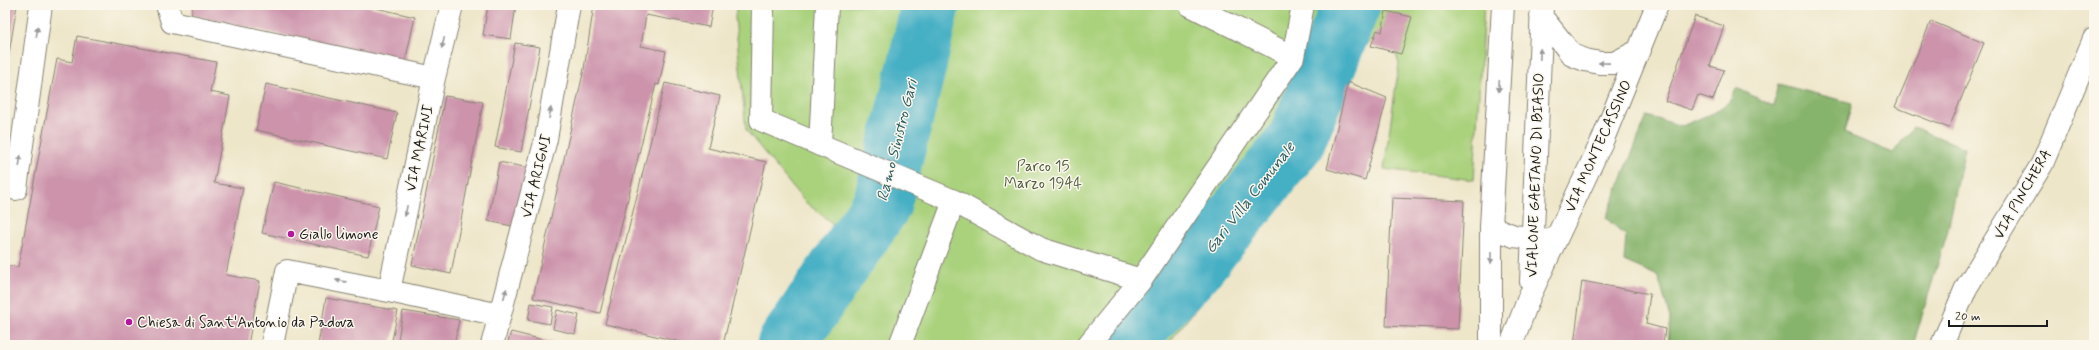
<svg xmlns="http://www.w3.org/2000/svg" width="2099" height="350" font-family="Mynerve,sans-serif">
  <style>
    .green { fill: #aad27d; stroke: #63774c }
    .forest { fill: #87b46c; stroke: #526844 }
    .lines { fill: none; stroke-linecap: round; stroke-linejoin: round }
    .river { stroke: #45afc4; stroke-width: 59 }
    .building { fill: #cc93ab }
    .minor-casing { stroke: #858172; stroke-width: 24 }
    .minor { stroke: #fff; stroke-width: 22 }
    .oneway { fill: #999 }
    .poi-dot { fill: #b5179e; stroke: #fbf7ec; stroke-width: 1.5 }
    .labels { text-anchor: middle; stroke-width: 3; stroke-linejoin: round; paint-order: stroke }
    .street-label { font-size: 15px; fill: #1c1c1c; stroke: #fbf7ec }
    .park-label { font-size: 15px; fill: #4e5c3e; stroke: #fbf7ec }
    .poi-label { font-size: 15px; fill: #1c1c1c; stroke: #fbf7ec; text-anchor: start }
    .water-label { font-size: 16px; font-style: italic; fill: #2e5e68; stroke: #fbf7ec }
  </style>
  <rect width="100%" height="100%" fill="#fbf7ec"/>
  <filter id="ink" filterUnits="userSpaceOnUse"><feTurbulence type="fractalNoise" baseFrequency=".025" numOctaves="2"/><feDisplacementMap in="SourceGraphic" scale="8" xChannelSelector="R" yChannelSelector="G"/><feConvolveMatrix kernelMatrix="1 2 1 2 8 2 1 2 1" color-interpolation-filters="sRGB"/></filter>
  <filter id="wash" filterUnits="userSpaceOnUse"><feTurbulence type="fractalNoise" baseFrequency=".012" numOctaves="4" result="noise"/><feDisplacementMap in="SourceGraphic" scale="16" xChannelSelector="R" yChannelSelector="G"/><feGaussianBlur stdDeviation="0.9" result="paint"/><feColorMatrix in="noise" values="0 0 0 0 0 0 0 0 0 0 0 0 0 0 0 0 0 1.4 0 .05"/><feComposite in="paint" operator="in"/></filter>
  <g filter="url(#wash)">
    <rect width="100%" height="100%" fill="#eee6c9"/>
    <path class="green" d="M737,5H1484L1474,180L1384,169L1399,64L1394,47L1372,40L1345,63L1313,163L1167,345H781L785,324L833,224L804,201L746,130L735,17Z"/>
    <path class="forest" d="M1778,84L1852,103L1844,133L1893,153L1913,127L1965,148L1947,234L1913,345H1668L1670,318L1658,276L1624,261L1626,236L1606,218L1647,116L1682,126L1715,112L1729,102L1737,88L1773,106Z"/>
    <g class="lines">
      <path class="river" d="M786,345L882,204L917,66L930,5
        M1122,345L1193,269L1296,141L1351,5"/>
    </g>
    <g id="blocks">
      <path class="building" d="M5,5H17L6,72H5Z
        M193,5H363L415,17L405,62L191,15Z
        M488,5H516L511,39L483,35Z
        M594,5H713L709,27L646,15L641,46L666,51L659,85L656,84L600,313L533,298L584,69Z
        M1386,11L1412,17L1401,54L1371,46L1377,30L1382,32Z
        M1695,16L1724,26L1710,66L1724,70L1713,100L1698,95L1692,110L1665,101Z
        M1931,21L1984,43L1949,128L1895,107Z
        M77,36L216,62L210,92L230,96L214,183L243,188L226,275L260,281L248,345H5V284L8,266L18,267L57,59L72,62Z
        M515,43L540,47L521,152L495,147Z
        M1348,82L1387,98L1365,180L1327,169Z
        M665,83L720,96L708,148L766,162L723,345H693L605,324Z
        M266,84L397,113L387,159L256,130Z
        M445,96L483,102L451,274L412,265Z
        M499,162L529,168L517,227L488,221Z
        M274,182L379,206L368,256L262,233Z
        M1392,198L1464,201L1458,329L1386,326Z
        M1582,281L1650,294L1646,324L1665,329L1663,345H1574Z
        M326,298L398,311L391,345H318Z
        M531,303L553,307L550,324L528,320Z
        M557,310L579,315L575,334L553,329Z
        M403,311L459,320L454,345H397Z
        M511,332L560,344V345H507Z
        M621,341L635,344V345H620Z"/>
    </g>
  </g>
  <g filter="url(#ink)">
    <use href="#blocks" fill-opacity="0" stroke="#858172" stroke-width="1"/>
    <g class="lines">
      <defs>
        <path id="minor" d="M167,5L172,22L434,78
          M763,5L761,120L954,201L1041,249L1141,280
          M1190,5L1293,57
          M1541,16L1572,55L1585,60L1600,63H1614L1640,50
          M820,145L827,5
          M5,187L16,189L41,5
          M1491,227L1514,236L1548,240
          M1531,282L1542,5
          M389,291L500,315
          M272,345L287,271L389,291L434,78L452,5
          M492,345L546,139L569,5
          M900,345L954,201
          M1088,345L1141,280L1293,57L1303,5
          M1491,345V227L1503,5
          M1511,345L1530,295L1603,139L1657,5
          M1942,345L1966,288L2042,164L2094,39"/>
      </defs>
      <use href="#minor" class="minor-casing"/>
      <use href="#minor" class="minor"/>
    </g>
    <defs><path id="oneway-solid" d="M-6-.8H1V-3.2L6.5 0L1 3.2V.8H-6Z"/></defs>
    <g class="oneway">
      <use href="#oneway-solid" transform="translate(37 32) rotate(-82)"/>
      <use href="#oneway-solid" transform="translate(443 43) rotate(104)"/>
      <use href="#oneway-solid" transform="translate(1540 54) rotate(-88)"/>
      <use href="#oneway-solid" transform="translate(1604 63) rotate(-179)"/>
      <use href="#oneway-solid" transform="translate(1499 86) rotate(93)"/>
      <use href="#oneway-solid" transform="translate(550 113) rotate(-80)"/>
      <use href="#oneway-solid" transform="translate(20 161) rotate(-82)"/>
      <use href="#oneway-solid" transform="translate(406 211) rotate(102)"/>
      <use href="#oneway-solid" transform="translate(1491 258) rotate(90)"/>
      <use href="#oneway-solid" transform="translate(341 281) rotate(-169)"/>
      <use href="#oneway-solid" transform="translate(505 294) rotate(-75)"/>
    </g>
  </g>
  <g class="poi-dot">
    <circle cx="291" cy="234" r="4"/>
    <circle cx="129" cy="322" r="4"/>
  </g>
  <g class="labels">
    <g class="street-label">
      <text transform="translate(1598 146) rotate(-66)" y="5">VIA MONTECASSINO</text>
      <text transform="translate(419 148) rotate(-78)" y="5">VIA MARINI</text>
      <text transform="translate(1535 175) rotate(-88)" y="5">VIALONE GAETANO DI BIASIO</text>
      <text transform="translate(536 176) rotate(-76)" y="5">VIA ARIGNI</text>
      <text transform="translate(2022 194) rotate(-60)" y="5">VIA PINCHERA</text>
    </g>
    <g class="park-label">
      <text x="1043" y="171">Parco 15<tspan x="1043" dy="17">Marzo 1944</tspan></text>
    </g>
    <g class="poi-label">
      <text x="299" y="239">Giallo limone</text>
      <text x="137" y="327">Chiesa di Sant'Antonio da Padova</text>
    </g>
    <g class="water-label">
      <text transform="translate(896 140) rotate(-76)" y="6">Ramo Sinistro Gari</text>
      <text transform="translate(1249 197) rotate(-52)" y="6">Gari Villa Comunale</text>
    </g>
  </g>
  <rect width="2099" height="350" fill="none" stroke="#fbf7ec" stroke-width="20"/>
  <path d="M1949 320v6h98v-6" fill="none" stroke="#1c1c1c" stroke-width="2"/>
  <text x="1955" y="320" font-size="12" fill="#1c1c1c" stroke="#fbf7ec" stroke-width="3" paint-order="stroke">20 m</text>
</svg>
